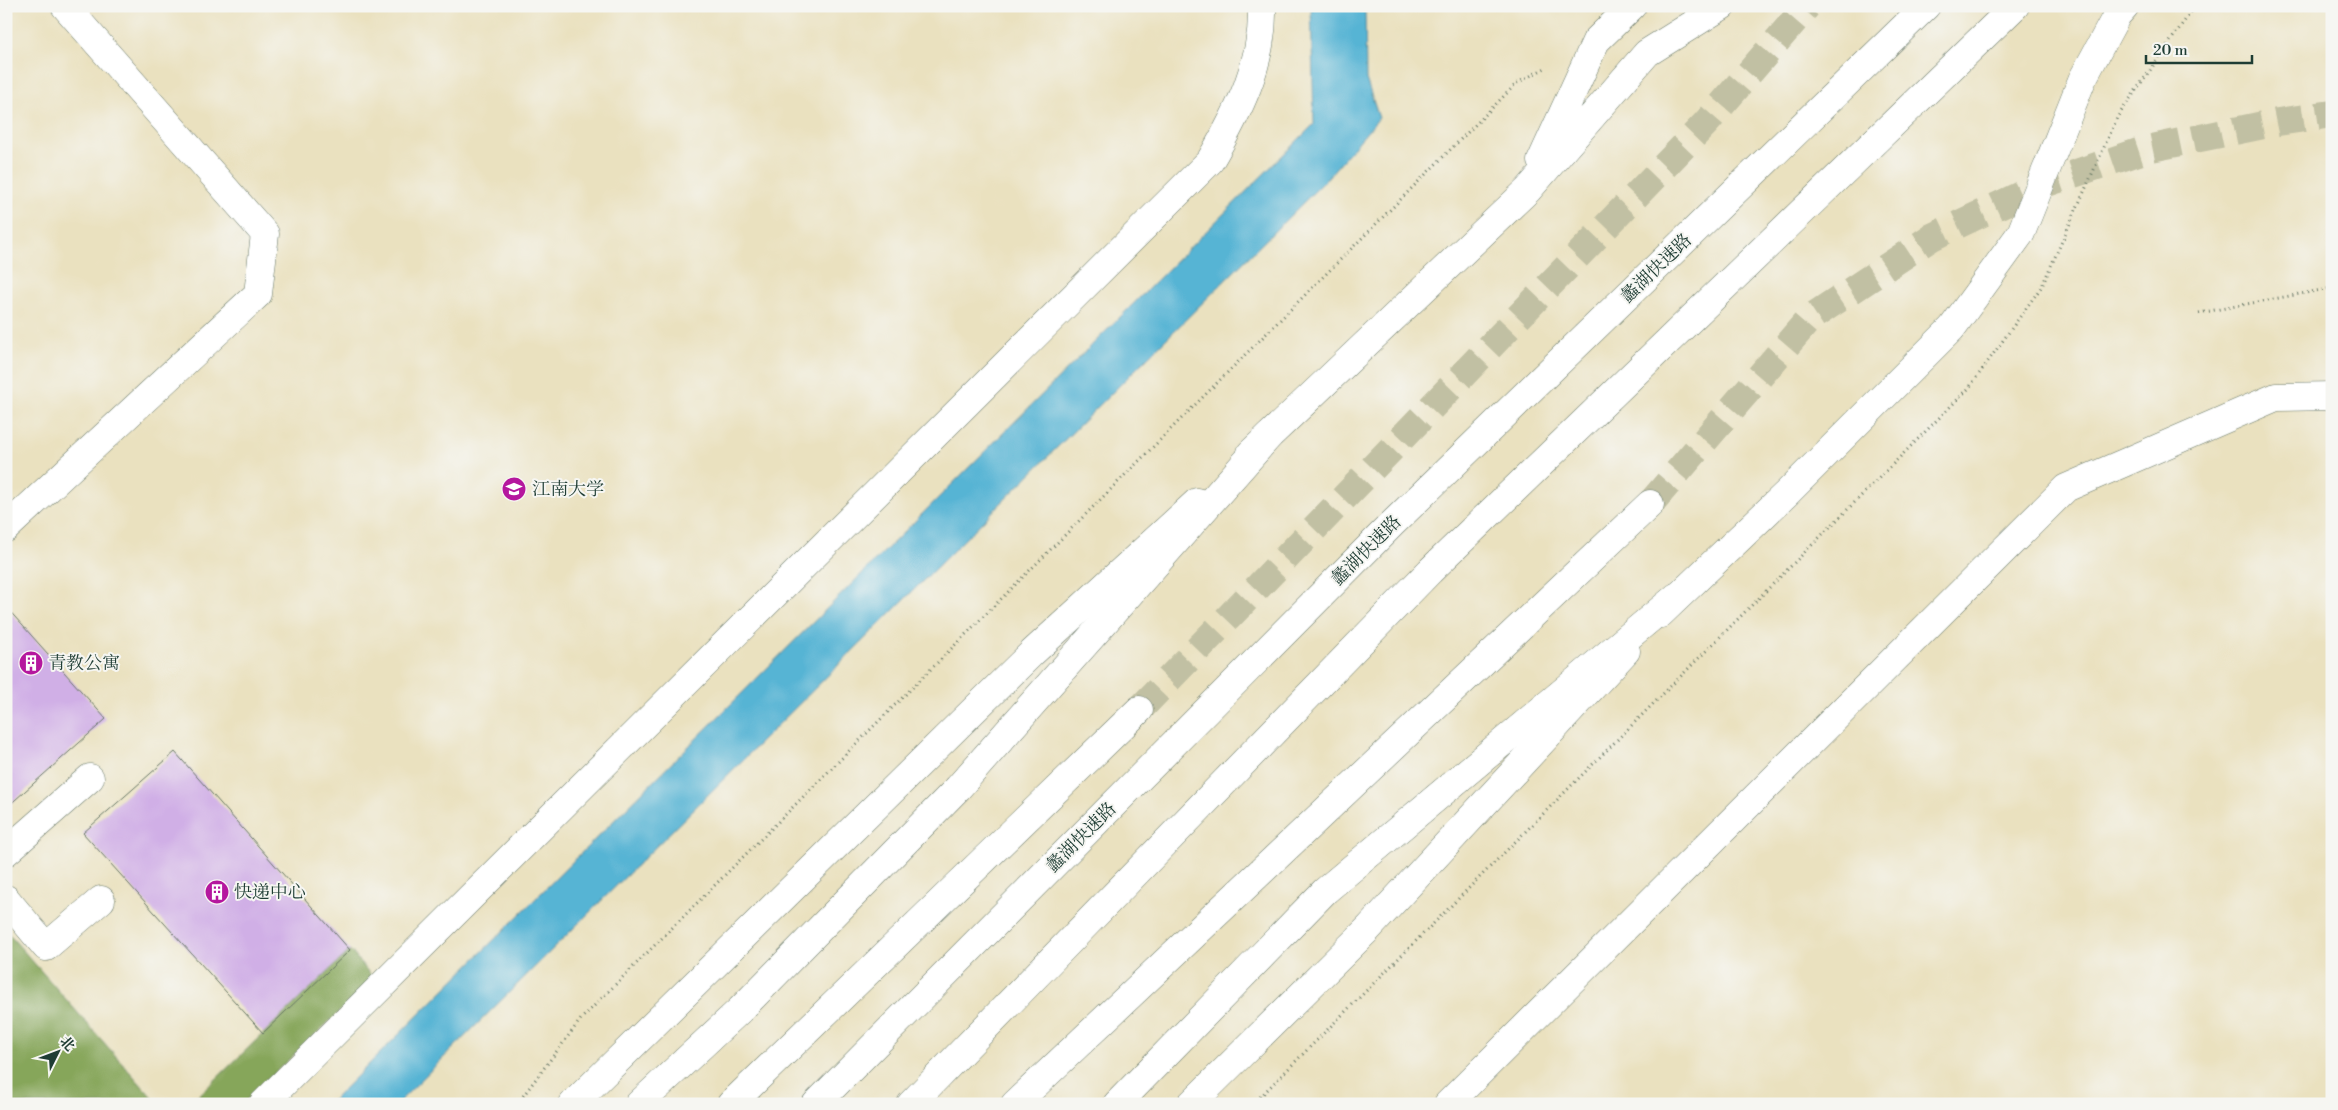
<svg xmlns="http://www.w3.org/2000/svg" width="2338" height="1110" font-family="'Libre Bodoni','Noto Serif SC',serif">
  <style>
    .forest { fill: #86a65a; stroke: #527247 }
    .water { fill: #56b4d4; stroke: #3a7884 }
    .building { fill: #d0afe6 }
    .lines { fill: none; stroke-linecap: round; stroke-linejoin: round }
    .highway-tunnel { stroke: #c1c0a3; stroke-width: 28; stroke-dasharray: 28 14; stroke-linecap: butt }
    .minor-casing { stroke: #667665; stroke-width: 29 }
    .major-casing { stroke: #667665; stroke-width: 29 }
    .highway-casing { stroke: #667665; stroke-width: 29 }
    .path { stroke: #667665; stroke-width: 3; stroke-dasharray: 1 4; stroke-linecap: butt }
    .minor { stroke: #fff; stroke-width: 28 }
    .major { stroke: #fff; stroke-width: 28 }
    .highway { stroke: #fff; stroke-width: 28 }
    .labels { text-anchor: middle; stroke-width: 4; stroke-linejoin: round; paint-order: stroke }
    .street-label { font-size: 18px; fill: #1f3d34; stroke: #f6f6f2 }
    .poi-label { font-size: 18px; fill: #1f3d34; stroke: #f6f6f2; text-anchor: start }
  </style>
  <rect width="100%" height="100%" fill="#f6f6f2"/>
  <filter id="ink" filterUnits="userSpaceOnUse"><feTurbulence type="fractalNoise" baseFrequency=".02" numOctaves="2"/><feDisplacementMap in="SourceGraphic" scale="10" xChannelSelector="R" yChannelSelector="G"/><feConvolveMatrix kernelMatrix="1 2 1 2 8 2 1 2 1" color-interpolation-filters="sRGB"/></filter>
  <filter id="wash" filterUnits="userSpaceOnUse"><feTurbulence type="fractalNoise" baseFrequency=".0096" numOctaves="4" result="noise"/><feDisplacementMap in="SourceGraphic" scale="20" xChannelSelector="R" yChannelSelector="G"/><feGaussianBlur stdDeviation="1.12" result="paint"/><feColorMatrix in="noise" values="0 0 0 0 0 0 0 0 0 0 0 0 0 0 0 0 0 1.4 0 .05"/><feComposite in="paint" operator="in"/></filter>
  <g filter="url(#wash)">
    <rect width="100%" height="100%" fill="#eae1bf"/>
    <path class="forest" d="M6,931L158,1104H6Z
      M350,950L374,979L242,1104H190Z"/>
    <path class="water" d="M1311,6H1365L1366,79L1379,118L1322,184L397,1104H329L1314,124Z"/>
    <g id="blocks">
      <path class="building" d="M6,607L106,719L6,808Z
        M175,752L350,950L263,1033L83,833Z"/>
    </g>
  </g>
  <g filter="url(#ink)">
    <use href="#blocks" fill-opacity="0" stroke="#667665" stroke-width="1"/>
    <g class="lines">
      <path class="highway-tunnel" d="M1650,504L1810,318L1932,237L2044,184L2147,149L2278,122L2332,114
        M1139,710L1706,123L1807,6"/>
      <defs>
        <path id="minor" d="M6,528L258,294L265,234L65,6
          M6,852L90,778
          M6,899L46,947L101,900
          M263,1104L1210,161C1238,113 1264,63 1262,6
          M1448,1104L2066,488L2276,397L2332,396"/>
        <path id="major" d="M1541,161L1596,41L1632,6
          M1251,453L1528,190L1647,53L1722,6
          M1660,614L1787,493L1952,328L2021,233L2082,80L2117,15L2125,6
          M573,1104L1032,653L1197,502
          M1191,1104L1368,929L1626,651"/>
        <path id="highway" d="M639,1104L740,1010L958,788L1269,436
          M731,1104L1139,710
          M816,1104L1392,524L1926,6
          M911,1104L1430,571L2015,6
          M1015,1104L1650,504
          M1117,1104L1325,891L1676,597"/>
      </defs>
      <use href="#minor" class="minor-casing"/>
      <use href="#major" class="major-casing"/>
      <use href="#highway" class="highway-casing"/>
      <path class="path" d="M2199,313L2332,288
        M517,1104L581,1019L1517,83L1547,67
        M1253,1104L1969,388L2042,286L2118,116L2195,6"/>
      <use href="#minor" class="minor"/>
      <use href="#major" class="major"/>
      <use href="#highway" class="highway"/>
    </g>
  </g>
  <defs>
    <symbol id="university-disc" viewBox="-11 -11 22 22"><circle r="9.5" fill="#b5179e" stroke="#f6f6f2"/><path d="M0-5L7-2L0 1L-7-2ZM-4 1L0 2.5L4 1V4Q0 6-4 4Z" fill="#fff"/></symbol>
    <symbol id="building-disc" viewBox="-11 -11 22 22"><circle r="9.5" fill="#b5179e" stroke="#f6f6f2"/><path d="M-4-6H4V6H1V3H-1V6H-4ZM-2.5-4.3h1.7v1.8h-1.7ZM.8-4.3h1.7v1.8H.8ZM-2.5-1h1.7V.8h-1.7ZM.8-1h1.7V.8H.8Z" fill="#fff"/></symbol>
  </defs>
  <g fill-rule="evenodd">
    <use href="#university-disc" x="500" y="475" width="28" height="28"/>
    <use href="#building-disc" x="17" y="649" width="28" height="28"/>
    <use href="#building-disc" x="203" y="878" width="28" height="28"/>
  </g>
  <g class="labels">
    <g class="street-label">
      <text transform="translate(1656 268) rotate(-44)" y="6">蠡湖快速路</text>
      <text transform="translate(1366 550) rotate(-45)" y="6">蠡湖快速路</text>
      <text transform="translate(1081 837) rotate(-45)" y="6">蠡湖快速路</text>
    </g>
    <g class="poi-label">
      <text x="532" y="495">江南大学</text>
      <text x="48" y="669">青教公寓</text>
      <text x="234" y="898">快递中心</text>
    </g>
  </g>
  <rect width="2338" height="1110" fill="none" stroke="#f6f6f2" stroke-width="25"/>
  <g transform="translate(58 1052) rotate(48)" stroke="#f6f6f2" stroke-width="4" paint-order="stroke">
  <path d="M0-4L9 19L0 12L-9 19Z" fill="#1f3d34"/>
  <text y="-8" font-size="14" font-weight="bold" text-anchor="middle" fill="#1f3d34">北</text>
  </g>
  <path d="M2146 55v8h106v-8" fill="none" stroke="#1f3d34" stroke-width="2.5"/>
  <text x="2153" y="55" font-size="15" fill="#1f3d34" stroke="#f6f6f2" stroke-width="4" paint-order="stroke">20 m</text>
</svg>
